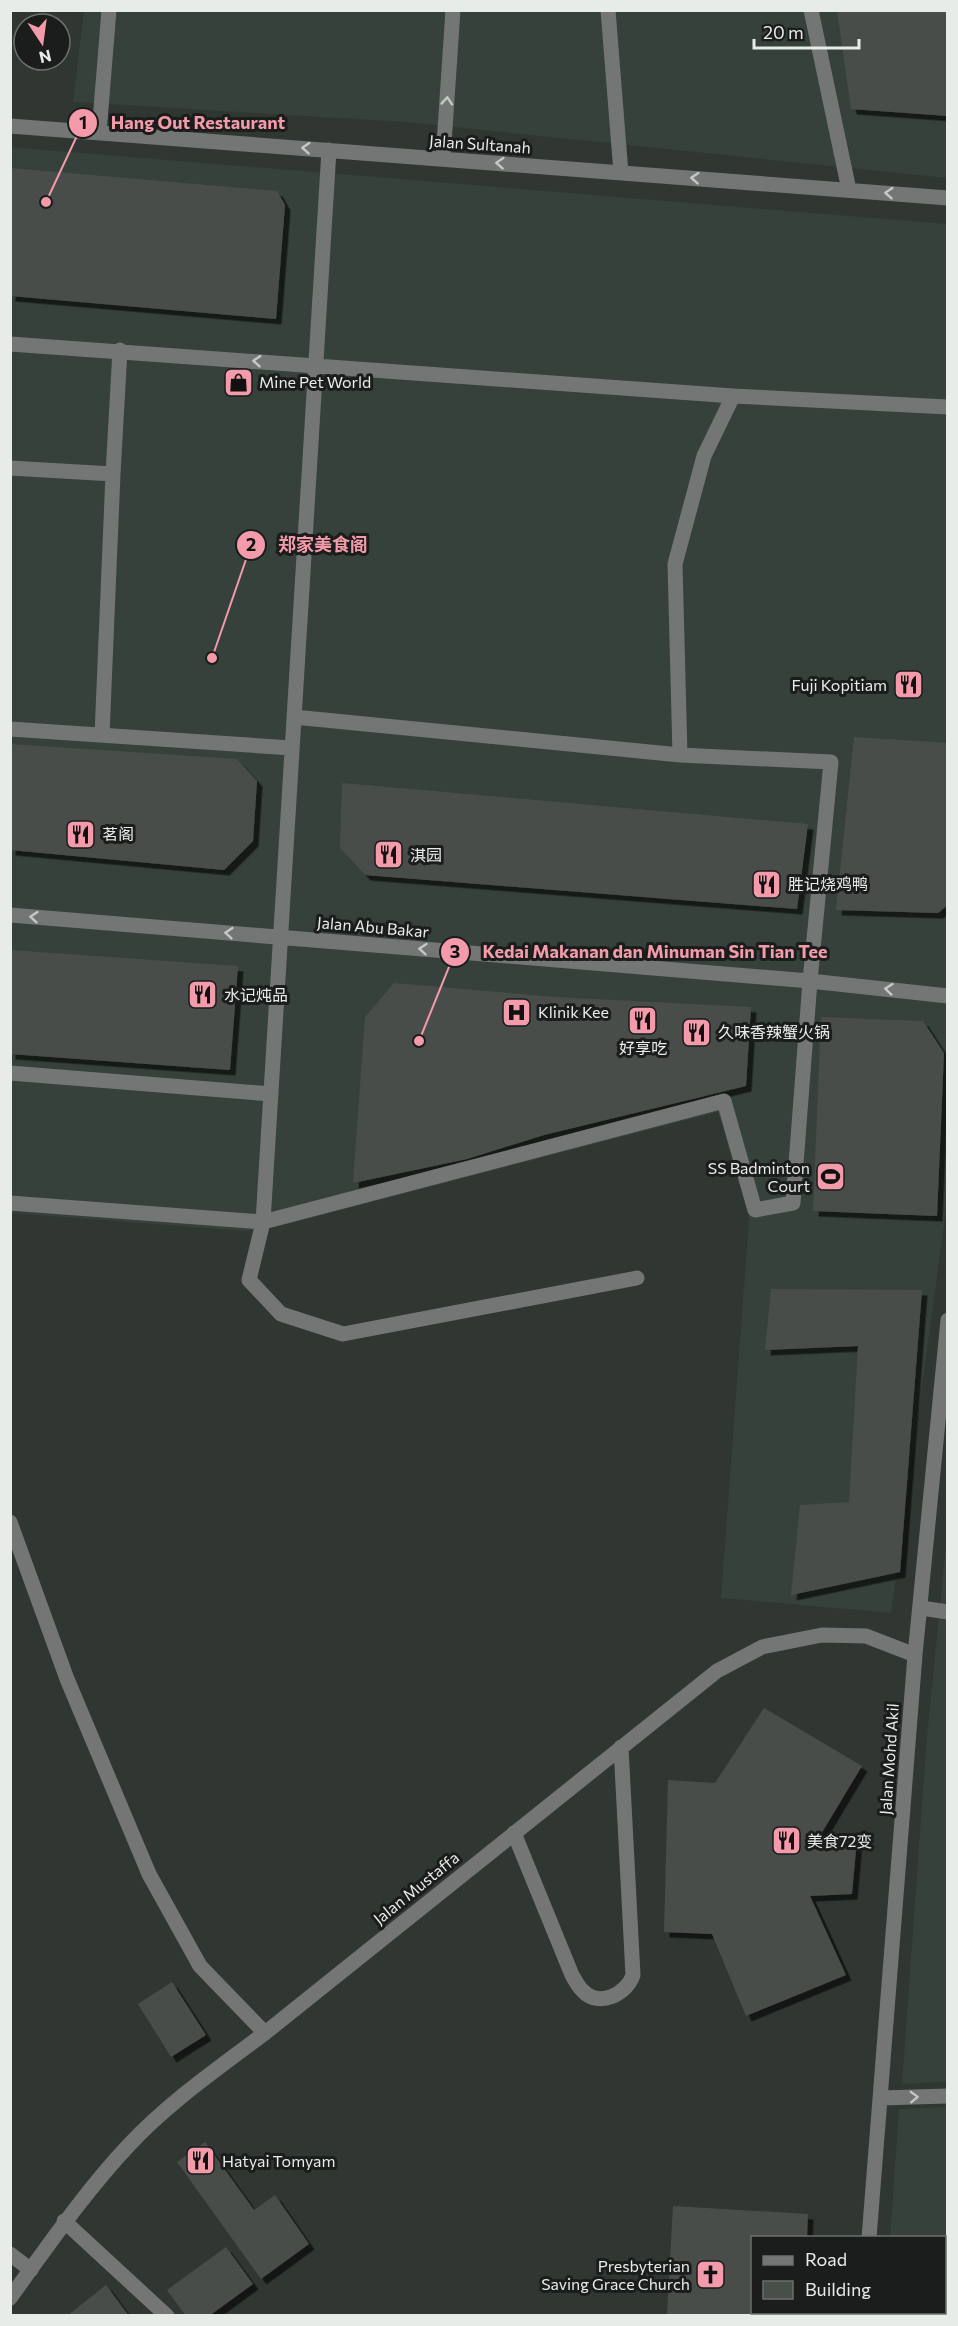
<svg xmlns="http://www.w3.org/2000/svg" width="958" height="2326" font-family="Commissioner,'Noto Sans SC',sans-serif">
  <style>
    .built { fill: #35413a }
    .building { fill: #484e4a; filter: url(#shadow) }
    .lines { fill: none; stroke-linecap: round; stroke-linejoin: round }
    .minor { stroke: #737674; stroke-width: 15 }
    .oneway { stroke: #c5c9c6 }
    .labels { text-anchor: middle; stroke-width: 6; stroke-linejoin: round; paint-order: stroke }
    .street-label { font-size: 16px; fill: #e8ece9; stroke: #1a1d1b }
    .poi-label { font-size: 16px; fill: #e8ece9; stroke: #1a1d1b; text-anchor: start }
    .leader { fill: none; stroke: #f39aab; stroke-width: 2 }
    .callout-dot { fill: #f39aab; stroke: #1a1d1b; stroke-width: 2 }
    .mark-label { font-size: 18px; text-anchor: middle; font-weight: bold; fill: #111 }
    .callout-label { font-size: 18px; text-anchor: middle; font-weight: bold; fill: #f39aab; stroke: #1a1d1b; stroke-width: 6; stroke-linejoin: round; paint-order: stroke }
  </style>
  <defs>
    <filter id="shadow"><feDropShadow dx="5.5" dy="5.5" stdDeviation="0" flood-color="#0009"/></filter>
  </defs>
  <rect width="100%" height="100%" fill="#303632"/>
  <path class="built" d="M84,11H947V178L405,122L73,102Z
    M10,147L947,224L948,1196L891,1613L721,1598L749,1219L718,1112L272,1228L244,1231L11,1213Z
    M947,1535V2082L902,2084L926,1747Z
    M947,2107V2315L884,2316V2312H944V2238L890,2237L899,2109Z"/>
  <path class="building" d="M837,10H948V116L851,109Z
    M10,168L277,191L285,205L276,319L10,296Z
    M854,737L948,743V905L938,913L836,910Z
    M10,744L237,759L257,781L253,841L224,870L10,850Z
    M342,783L808,824L797,909L365,875L340,848Z
    M10,950L238,966L230,1070L10,1054Z
    M394,983L555,997L751,1007L746,1086L544,1135L467,1159L353,1183L365,1017Z
    M821,1017L923,1021L944,1053L937,1216L813,1211Z
    M771,1289L922,1290L900,1572L791,1595L800,1505L849,1502L858,1346L765,1350Z
    M764,1708L862,1766L818,1839H857L852,1894L810,1896L846,1975L746,2016L712,1934L664,1932L668,1780L715,1783Z
    M172,1982L206,2035L171,2057L138,2004Z
    M205,2142L254,2210L275,2195L309,2244L261,2279L177,2162Z
    M673,2206L808,2214L807,2238H752V2312H802V2316L667,2315Z
    M946,2239H948V2316H939V2312H944Z
    M226,2247L253,2284L209,2316H186L167,2290Z
    M106,2285L129,2316H67Z"/>
  <g class="lines">
    <path class="minor" d="M608,10L621,173
      M811,10L849,190
      M10,126L948,198
      M99,133L109,10
      M329,150L263,1222L249,1280L281,1314L343,1334L637,1278
      M443,159L453,10
      M10,344L733,396L948,407
      M10,468L113,474L120,350
      M10,729L292,748
      M102,735L113,474
      M680,755L675,564L704,456L733,396
      M10,915L810,981L948,996
      M10,1073L271,1094
      M10,1203L263,1222L724,1101L755,1210L793,1203L810,981L831,762L680,755L294,717
      M10,1522L67,1679L149,1874L200,1966L265,2033
      M921,1608L948,1612
      M514,1833L572,1975C575,1980 578,1987 583,1991C599,2008 627,1994 633,1975L621,1747
      M881,2098L948,2096
      M64,2221L167,2316
      M869,2238L915,1655L948,1320
      M10,2254L31,2270
      M10,2298C48,2246 84,2193 128,2146C168,2103 217,2069 265,2033L717,1671L762,1647L822,1635L866,1636L915,1655
      M862,2316V2312
      M926,2316V2312"/>
  </g>
  <defs><path id="oneway-chevron" d="M-2-3.5L2.5 0L-2 3.5" fill="none" stroke-width="1.6" stroke-linecap="round" stroke-linejoin="round" transform="scale(1.5)"/></defs>
  <g class="oneway">
    <use href="#oneway-chevron" transform="translate(447 101) rotate(-86)"/>
    <use href="#oneway-chevron" transform="translate(306 148) rotate(-176)"/>
    <use href="#oneway-chevron" transform="translate(500 163) rotate(-176)"/>
    <use href="#oneway-chevron" transform="translate(695 178) rotate(-176)"/>
    <use href="#oneway-chevron" transform="translate(889 193) rotate(-176)"/>
    <use href="#oneway-chevron" transform="translate(257 361) rotate(-176)"/>
    <use href="#oneway-chevron" transform="translate(34 917) rotate(-175)"/>
    <use href="#oneway-chevron" transform="translate(229 933) rotate(-175)"/>
    <use href="#oneway-chevron" transform="translate(423 949) rotate(-175)"/>
    <use href="#oneway-chevron" transform="translate(889 989) rotate(-174)"/>
    <use href="#oneway-chevron" transform="translate(914 2097) rotate(-2)"/>
  </g>
  <defs>
    <symbol id="shop-square" viewBox="-11 -11 22 22"><rect x="-9" y="-9" width="18" height="18" rx="4" fill="#f39aab" stroke="#1a1d1b"/><path d="M-5-2.5h2.3a2.7 3.5 0 0 1 5.4 0H5L5.5 6h-11ZM-1.5-2.5h3a1.5 2.3 0 0 0-3 0Z" fill="#111"/></symbol>
    <symbol id="restaurant-square" viewBox="-11 -11 22 22"><rect x="-9" y="-9" width="18" height="18" rx="4" fill="#f39aab" stroke="#1a1d1b"/><path d="M-5-6h1v4h1v-4h1v4h1v-4h1v5L-1.5 .5V6h-2V.5L-5-1ZM5-6V6H3V1.5H1.5Q1.5-4 5-6Z" fill="#111"/></symbol>
    <symbol id="hospital-square" viewBox="-11 -11 22 22"><rect x="-9" y="-9" width="18" height="18" rx="4" fill="#f39aab" stroke="#1a1d1b"/><path d="M-5-5h3v3.5h4V-5h3V5h-3V1.5h-4V5h-3Z" fill="#111"/></symbol>
    <symbol id="stadium-square" viewBox="-11 -11 22 22"><rect x="-9" y="-9" width="18" height="18" rx="4" fill="#f39aab" stroke="#1a1d1b"/><path d="M0-5a6.5 5 0 1 0 0 10a6.5 5 0 1 0 0-10ZM-3.5-1.8h7v3.6h-7Z" fill="#111"/></symbol>
    <symbol id="church-square" viewBox="-11 -11 22 22"><rect x="-9" y="-9" width="18" height="18" rx="4" fill="#f39aab" stroke="#1a1d1b"/><path d="M-1.2-6h2.4v3.5h3.3v2.4h-3.3V6h-2.4V-.1h-3.3v-2.4h3.3Z" fill="#111"/></symbol>
  </defs>
  <g fill-rule="evenodd">
    <use href="#shop-square" x="222" y="366" width="33" height="33"/>
    <use href="#restaurant-square" x="892" y="668" width="33" height="33"/>
    <use href="#restaurant-square" x="64" y="818" width="33" height="33"/>
    <use href="#restaurant-square" x="372" y="838" width="33" height="33"/>
    <use href="#restaurant-square" x="750" y="868" width="33" height="33"/>
    <use href="#restaurant-square" x="186" y="978" width="33" height="33"/>
    <use href="#hospital-square" x="500" y="996" width="33" height="33"/>
    <use href="#restaurant-square" x="626" y="1004" width="33" height="33"/>
    <use href="#restaurant-square" x="680" y="1016" width="33" height="33"/>
    <use href="#stadium-square" x="814" y="1160" width="33" height="33"/>
    <use href="#restaurant-square" x="770" y="1824" width="33" height="33"/>
    <use href="#restaurant-square" x="184" y="2144" width="33" height="33"/>
    <use href="#church-square" x="694" y="2258" width="33" height="33"/>
  </g>
  <g class="labels">
    <g class="street-label">
      <text transform="translate(480 144) rotate(4)" y="6">Jalan Sultanah</text>
      <text transform="translate(373 927) rotate(5)" y="6">Jalan Abu Bakar</text>
      <text transform="translate(889 1759) rotate(-86)" y="6">Jalan Mohd Akil</text>
      <text transform="translate(416 1888) rotate(-39)" y="6">Jalan Mustaffa</text>
    </g>
    <g class="poi-label">
      <text x="259" y="388">Mine Pet World</text>
      <text x="887" y="691" text-anchor="end">Fuji Kopitiam</text>
      <text x="102" y="840">茗阁</text>
      <text x="410" y="861">淇园</text>
      <text x="788" y="890">胜记烧鸡鸭</text>
      <text x="224" y="1001">水记炖品</text>
      <text x="538" y="1018">Klinik Kee</text>
      <text x="718" y="1038">久味香辣蟹火锅</text>
      <text x="643" y="1054" text-anchor="middle">好享吃</text>
      <text x="810" y="1174" text-anchor="end">SS Badminton<tspan x="810" dy="18">Court</tspan></text>
      <text x="807" y="1847">美食72变</text>
      <text x="222" y="2167">Hatyai Tomyam</text>
      <text x="690" y="2272" text-anchor="end">Presbyterian<tspan x="690" dy="18">Saving Grace Church</tspan></text>
    </g>
  </g>
  <path class="leader" d="M46 202L83 123M212 658L251 545M419 1041L455 952"/>
  <g class="callout-dot">
    <circle cx="46" cy="202" r="6"/>
    <circle cx="212" cy="658" r="6"/>
    <circle cx="419" cy="1041" r="6"/>
    <circle cx="83" cy="123" r="15"/>
    <circle cx="251" cy="545" r="15"/>
    <circle cx="455" cy="952" r="15"/>
  </g>
  <g class="mark-label">
    <text x="83" y="129">1</text>
    <text x="251" y="551">2</text>
    <text x="455" y="958">3</text>
  </g>
  <g class="callout-label">
    <text x="198" y="129">Hang Out Restaurant</text>
    <text x="323" y="551">郑家美食阁</text>
    <text x="655" y="958">Kedai Makanan dan Minuman Sin Tian Tee</text>
  </g>
  <rect width="958" height="2326" fill="none" stroke="#e8ece9" stroke-width="24"/>
  <rect x="751" y="2236" width="195" height="78" fill="#1a1d1b" stroke="#6c706d" stroke-width="1.5"/>
  <rect x="763" y="2256" width="30" height="9" fill="#737674" stroke="#6c706d" stroke-width="1.5"/>
  <text x="805" y="2266" font-size="18" fill="#e8ece9">Road</text>
  <rect x="763" y="2281" width="30" height="18" fill="#484e4a" stroke="#6c706d" stroke-width="1.5"/>
  <text x="805" y="2296" font-size="18" fill="#e8ece9">Building</text>
  <g transform="translate(42 42) rotate(167)"><circle r="28" fill="#1a1d1b" stroke="#6c706d" stroke-width="1.5"/>
  <path d="M0-4.5L10 22L0 15L-10 22Z" fill="#f39aab"/>
  <text y="-9" font-size="16" font-weight="bold" text-anchor="middle" fill="#e8ece9">N</text>
  </g>
  <path d="M754 39v9h105v-9" fill="none" stroke="#e8ece9" stroke-width="3"/>
  <text x="763" y="39" font-size="18" fill="#e8ece9" stroke="#1a1d1b" stroke-width="4.5" paint-order="stroke">20 m</text>
</svg>
